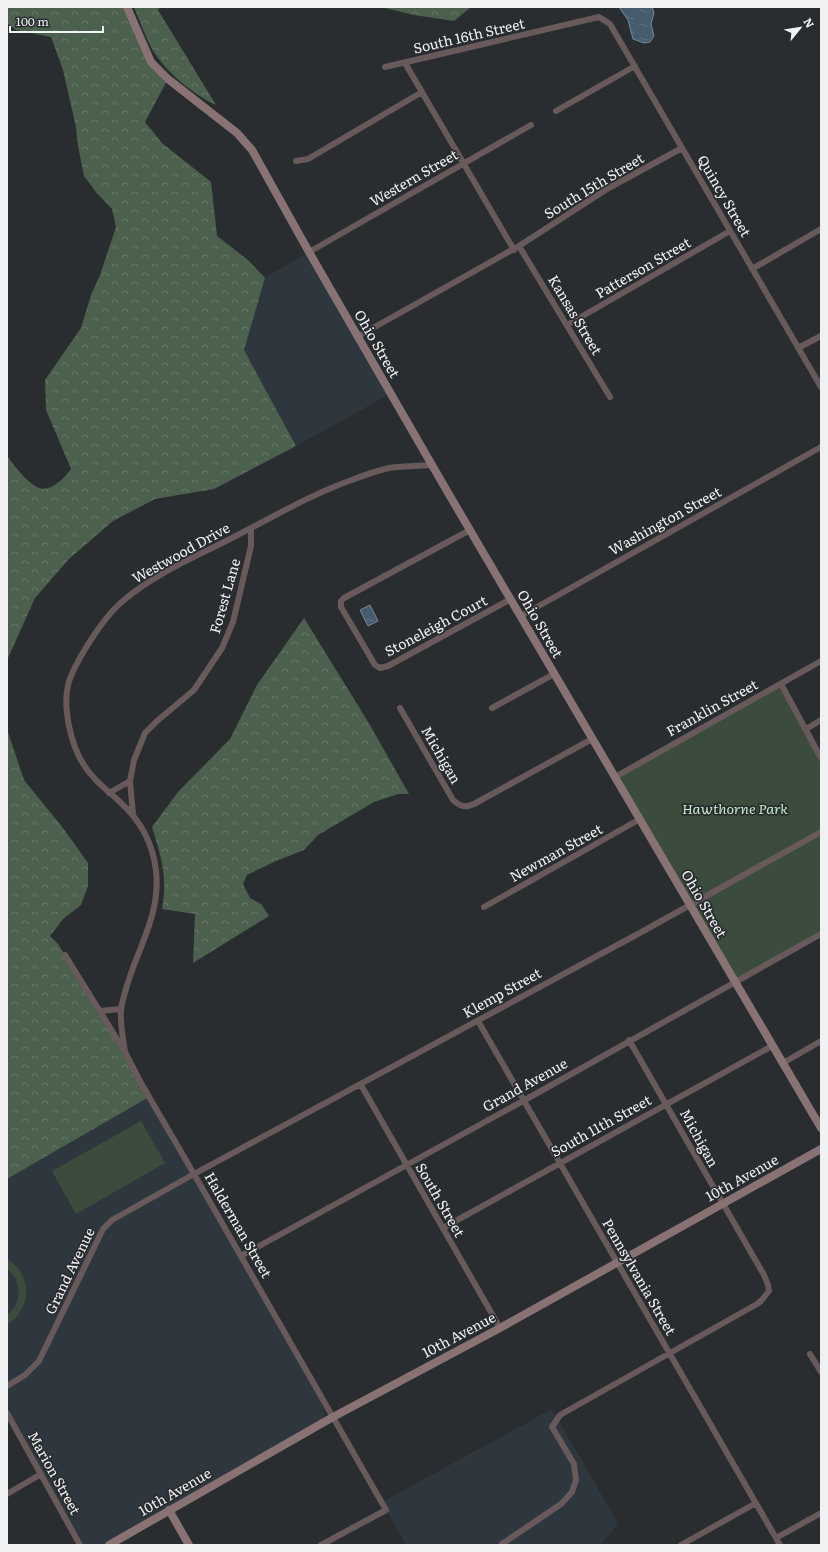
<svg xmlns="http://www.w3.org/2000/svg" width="828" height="1552" font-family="Literata,serif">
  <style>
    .built { fill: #2e373e }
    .forest { fill: url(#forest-crowns) }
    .green { fill: #3b4b3c }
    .water { fill: url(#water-ripples); stroke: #788996 }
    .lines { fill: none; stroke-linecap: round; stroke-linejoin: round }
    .street { stroke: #685a5a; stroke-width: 6 }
    .secondary { stroke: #887273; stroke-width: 8 }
    .labels { text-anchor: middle; stroke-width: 3.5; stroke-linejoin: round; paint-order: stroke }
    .street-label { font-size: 14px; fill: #eff1f3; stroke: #292d30 }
    .park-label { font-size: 14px; font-style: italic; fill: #c2eec6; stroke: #292d30 }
  </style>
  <defs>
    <pattern id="forest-crowns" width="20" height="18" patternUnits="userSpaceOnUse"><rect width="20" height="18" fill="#4b614d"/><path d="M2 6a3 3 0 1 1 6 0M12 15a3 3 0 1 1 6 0" fill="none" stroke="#657867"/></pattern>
    <pattern id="water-ripples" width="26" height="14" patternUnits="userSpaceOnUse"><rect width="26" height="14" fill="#455d6e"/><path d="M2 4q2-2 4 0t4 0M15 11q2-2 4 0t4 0" fill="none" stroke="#607583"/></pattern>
  </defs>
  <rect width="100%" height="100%" fill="#292d30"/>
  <path class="built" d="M309,252L390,394L296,446L244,350L265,278Z
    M149,1097L285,1333L324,1409V1419L259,1455L109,1545H80L7,1413V1179Z
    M552,1409L618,1523L601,1545H406L382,1502Z"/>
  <path class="forest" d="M7,7H127L142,42L168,79L145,122L162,143L211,182L217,236L248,260L265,278L244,350L296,446L214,489L155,499L113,521L69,559L35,598L8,658L7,667V455C13,465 26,481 37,487C49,494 65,478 71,469L46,410L45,380L81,328L91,295L100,275L116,227L112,209L96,192L84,176L78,146L76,127L63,70L51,37L16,30L7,23Z
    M134,7H160L158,10L216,105C191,93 167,73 152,49C145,36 140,21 134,7Z
    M381,7H471L454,21L414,15Z
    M304,618L370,725L409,794H398L374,802L318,835L304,850L276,861L247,875L243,884L250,898L261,904L269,916L193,963L195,914L162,909C168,877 161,856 152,827L178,792L230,739L257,685Z
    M7,729L24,780L63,828L88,863V886L81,905L63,919L50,936L58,944L65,955L149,1097L7,1179Z"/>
  <path class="green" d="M781,684L821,758V934L734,982L615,777Z
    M141,1121L165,1163L76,1214L52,1171Z
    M7,1259C33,1274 32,1309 7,1325V1315L15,1307L19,1295L16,1279L7,1268Z"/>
  <path class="water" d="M619,7H652L654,13L651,24L654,36L650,42L644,43L633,39L628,20Z
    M370,605L378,621L368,626L360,610Z"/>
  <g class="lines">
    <path class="street" d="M405,63L514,250
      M385,67L599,17L610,24L821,387
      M556,111L635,66
      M296,161L308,159L422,92
      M519,246L610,397
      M309,252L531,125
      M752,269L821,229
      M567,325L730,231
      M357,337L519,246L607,189L682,148
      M798,348L821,336
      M470,530L344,598L341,601V607L375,665L380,668L388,666L511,599
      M521,616L821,447
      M781,684L821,758
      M400,708L453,800C461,807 465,808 474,804L592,739
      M492,708L554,674
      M806,729L821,720
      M615,777L821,661
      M109,793L130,781
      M133,814L130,781L134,760L145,733L157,721L194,690L222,648L233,622L251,546V529
      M484,907L640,819
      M65,955L125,1052L141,1083L194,1174L386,1510L321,1545
      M100,1011L121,1009
      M478,1021L780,1545
      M125,1052C123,1038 120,1024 121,1010C123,995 129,979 134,965C146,934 160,905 156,871C153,843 141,821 120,802C112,794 102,787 95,779C81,765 73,746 69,726C62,690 68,677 87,646C97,630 109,612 124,600C156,573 197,556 234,537C273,517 308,496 349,481C362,476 376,471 389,468C403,466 418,466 432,465
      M783,1063L821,1041
      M361,1085L500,1328
      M443,1228L772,1046
      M241,1256L523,1101L821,934
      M810,1354L821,1372
      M7,1386L25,1375L39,1361L103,1229L112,1220L194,1174L647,929L821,832
      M7,1413L80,1545
      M7,1494L41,1474
      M776,1538L821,1513
      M502,1544L561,1504L572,1492L576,1480L574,1464L552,1427L560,1415L757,1304L761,1301L769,1291L768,1285L764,1275L629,1040
      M681,1545L756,1503"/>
    <path class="secondary" d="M127,7L151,62L168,79L237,133L252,150L309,252L447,491L821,1128
      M169,1510L189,1545
      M109,1545L333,1417L500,1328L821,1149"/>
  </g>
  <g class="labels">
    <g class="street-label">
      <text transform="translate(469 36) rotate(-13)" y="5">South 16th Street</text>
      <text transform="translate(414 178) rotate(-30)" y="5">Western Street</text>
      <text transform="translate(594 186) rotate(-31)" y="5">South 15th Street</text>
      <text transform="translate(724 196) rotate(60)" y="5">Quincy Street</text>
      <text transform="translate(643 268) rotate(-30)" y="5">Patterson Street</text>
      <text transform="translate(575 315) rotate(59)" y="5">Kansas Street</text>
      <text transform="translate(377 344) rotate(60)" y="5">Ohio Street</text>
      <text transform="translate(665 521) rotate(-29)" y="5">Washington Street</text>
      <text transform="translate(181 553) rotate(-29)" y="5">Westwood Drive</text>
      <text transform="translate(225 596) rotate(-74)" y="5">Forest Lane</text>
      <text transform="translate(540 624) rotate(60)" y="5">Ohio Street</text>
      <text transform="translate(436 626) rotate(-28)" y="5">Stoneleigh Court</text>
      <text transform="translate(712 708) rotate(-29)" y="5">Franklin Street</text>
      <text transform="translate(441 755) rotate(60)" y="5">Michigan</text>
      <text transform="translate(556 853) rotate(-29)" y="5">Newman Street</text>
      <text transform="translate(704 904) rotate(60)" y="5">Ohio Street</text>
      <text transform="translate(502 993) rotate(-29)" y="5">Klemp Street</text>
      <text transform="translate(525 1085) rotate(-29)" y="5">Grand Avenue</text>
      <text transform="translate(601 1126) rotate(-29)" y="5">South 11th Street</text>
      <text transform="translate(699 1138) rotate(61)" y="5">Michigan</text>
      <text transform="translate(742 1178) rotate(-29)" y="5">10th Avenue</text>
      <text transform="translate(440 1200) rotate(60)" y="5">South Street</text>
      <text transform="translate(238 1225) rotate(60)" y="5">Halderman Street</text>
      <text transform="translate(70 1271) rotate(-64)" y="5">Grand Avenue</text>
      <text transform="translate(639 1277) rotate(60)" y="5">Pennsylvania Street</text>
      <text transform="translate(459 1335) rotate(-28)" y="5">10th Avenue</text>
      <text transform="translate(54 1473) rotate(61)" y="5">Marion Street</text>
      <text transform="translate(175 1492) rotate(-30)" y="5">10th Avenue</text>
    </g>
    <g class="park-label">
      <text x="735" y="814">Hawthorne Park</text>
    </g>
  </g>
  <rect width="828" height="1552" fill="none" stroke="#eff1f3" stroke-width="16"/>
  <g transform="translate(800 28) rotate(60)" stroke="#292d30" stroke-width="3" paint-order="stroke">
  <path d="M0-3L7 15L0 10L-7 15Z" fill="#eff1f3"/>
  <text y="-6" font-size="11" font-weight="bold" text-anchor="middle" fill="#eff1f3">N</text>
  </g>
  <path d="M10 26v6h93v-6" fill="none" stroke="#eff1f3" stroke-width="2"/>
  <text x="16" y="26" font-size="12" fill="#eff1f3" stroke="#292d30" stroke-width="3" paint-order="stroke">100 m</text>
</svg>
